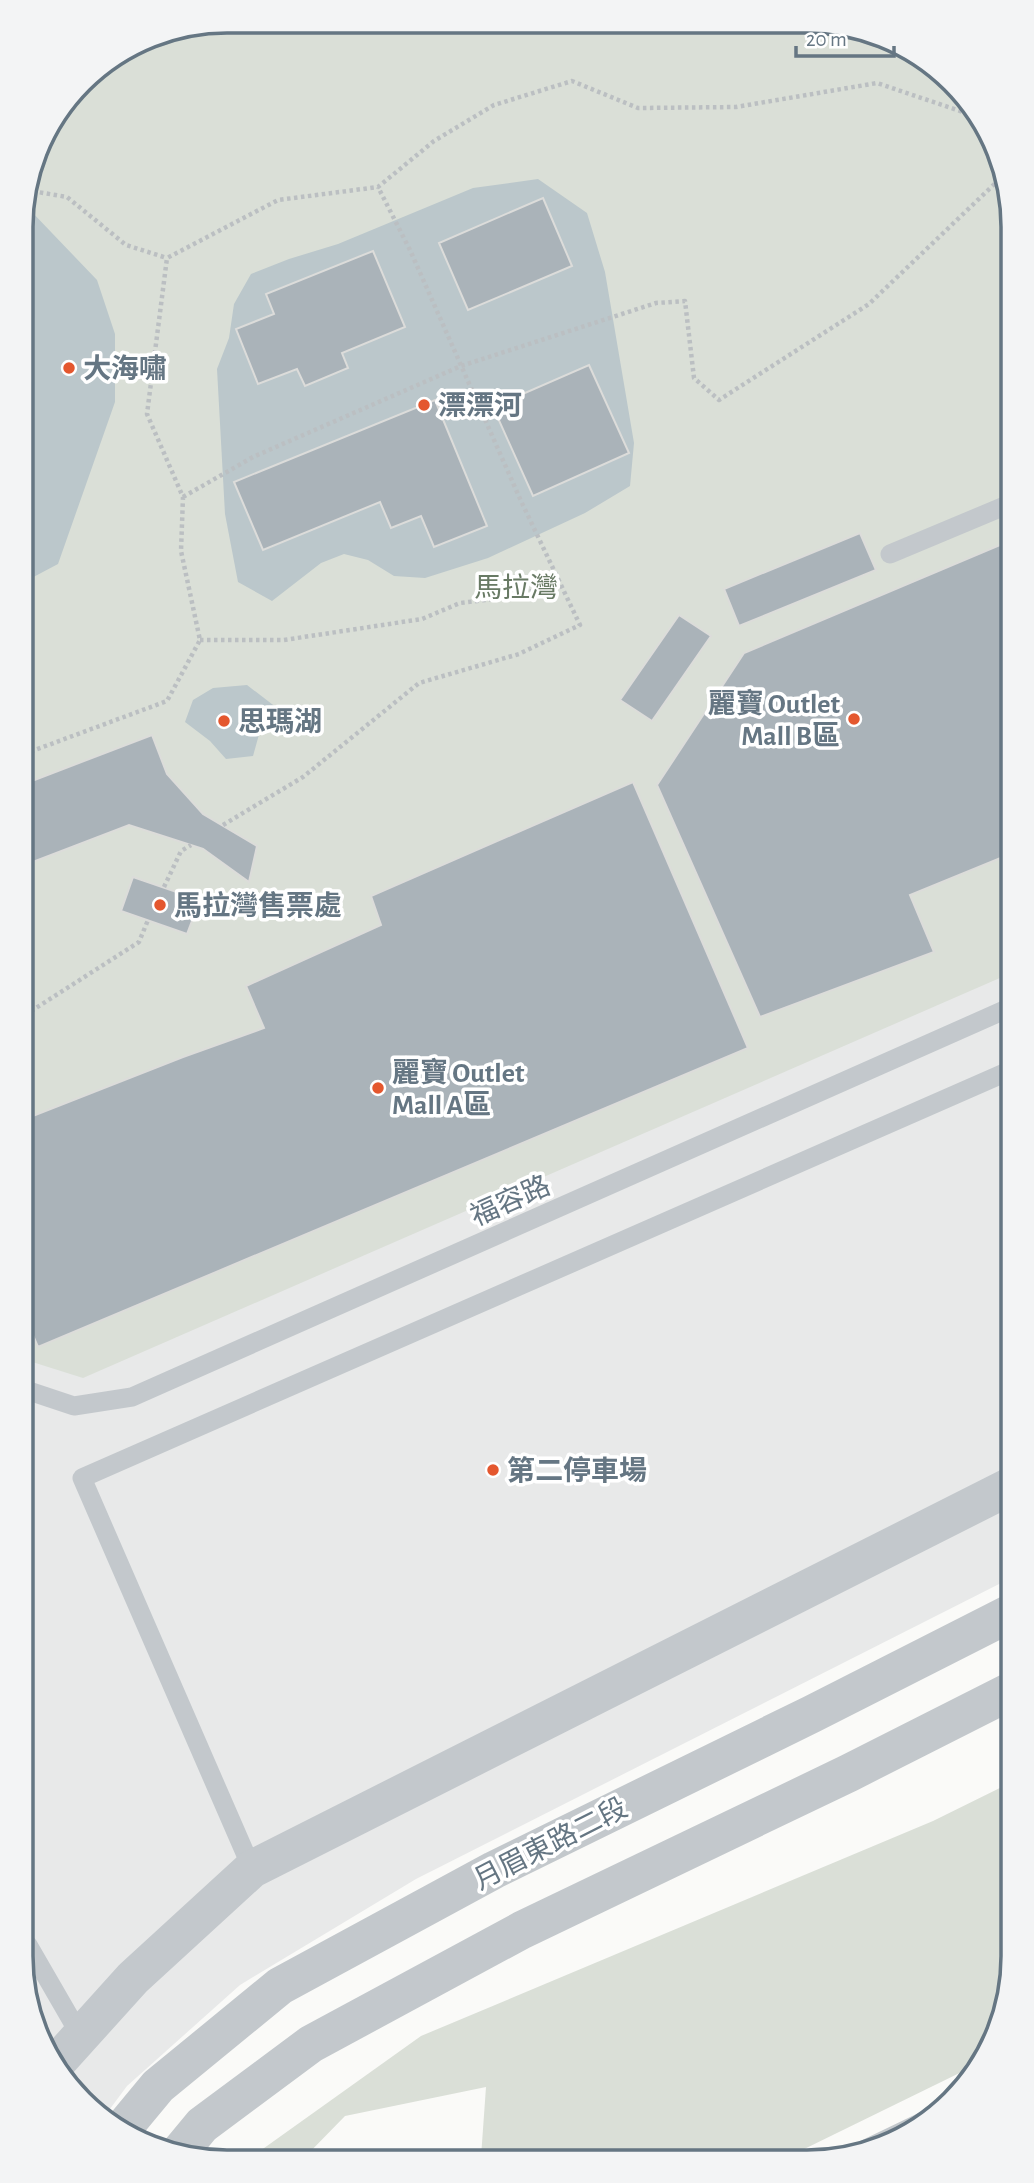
<svg xmlns="http://www.w3.org/2000/svg" width="1034" height="2183" font-family="'Alegreya Sans','Noto Sans TC',sans-serif">
  <style>
    .built { fill: #e8e9e9 }
    .green { fill: #dadfd7 }
    .water { fill: #bbc7cb }
    .building { fill: #aab3b9; stroke: #dcdcda; stroke-width: 2 }
    .lines { fill: none; stroke-linecap: round; stroke-linejoin: round }
    .path { stroke: #bbbfc2; stroke-width: 4.5; stroke-dasharray: 3.5 3.5; stroke-linecap: butt }
    .service { stroke: #c3c8cc; stroke-width: 19 }
    .minor { stroke: #c3c8cc; stroke-width: 38 }
    .poi-dot { fill: #e4572e; stroke: #fff; stroke-width: 2.5 }
    .labels { text-anchor: middle; stroke-width: 7; stroke-linejoin: round; paint-order: stroke }
    .poi-label { font-size: 28px; font-weight: bold; fill: #657683; stroke: #fff; text-anchor: start }
    .park-label { font-size: 28px; fill: #687a64; stroke: #fff }
    .street-label { font-size: 28px; fill: #657683; stroke: #fff }
    .rim { fill: none; stroke: #657683; stroke-width: 3.5 }
  </style>
  <rect width="100%" height="100%" fill="#fafaf8"/>
  <path class="built" d="M227,21L847,25L943,72L1006,173L1011,1578L416,1879L240,1985L127,2086L104,2117L91,2111L28,2010L23,200L42,135L91,72L148,37Z"/>
  <path class="green" d="M227,21L847,25L943,72L1006,173L1009,974L83,1378L26,1360L23,200L42,135L91,72L148,37Z
    M1012,1782L1013,1970L997,2035L982,2062L792,2155L481,2157L486,2087L345,2116L304,2158H250L421,2036L933,1821Z"/>
  <path class="water" d="M538,179L587,213L605,272L634,443L630,486L585,513L488,558L425,578L394,576L368,560L344,554L321,563L272,601L238,582L225,514L217,369L229,338L234,304L251,274L289,259L338,244L473,188Z
    M29,209L97,280L115,334V402L58,564L24,582L23,210Z
    M247,685L277,708L263,720L253,756L226,759L210,741L185,722L193,700L213,688Z"/>
  <path class="building" d="M543,198L572,266L468,310L439,243Z
    M373,251L405,327L342,353L348,368L305,386L297,369L258,384L236,329L274,314L266,294Z
    M589,365L629,453L533,496L493,407Z
    M435,400L487,526L434,547L421,516L391,528L380,502L263,550L234,482Z
    M860,533L876,570L739,626L724,589Z
    M1007,542L1008,855L910,895L934,952L760,1017L657,785L744,653Z
    M679,615L711,636L652,721L620,700Z
    M152,735L167,774L203,814L257,846L249,882L203,849L129,825L25,865L24,784Z
    M633,782L748,1048L38,1347L26,1319L25,1119L183,1057L264,1028L246,986L381,925L371,896Z
    M133,877L200,900L187,934L121,911Z"/>
  <g class="lines">
    <path class="path" d="M26,190L67,197L126,245L167,258
      M183,497L253,457L461,366L656,303L685,301L694,378L719,400L869,304L1006,173
      M200,640H284L422,619L460,603L519,596L560,580
      M24,754L167,701L200,640L181,551L183,497L147,414L167,258L278,200L378,187L434,141L494,105L572,81L638,108L736,107L877,83L969,114
      M223,825L303,777L419,683L519,654L580,625L521,501L410,250L378,187
      M164,887L181,851L191,845
      M25,1015L139,942L148,920"/>
    <path class="service" d="M890,554L1007,505
      M26,1390L74,1406L132,1397L1009,1008
      M252,1869L82,1478L1009,1071
      M28,1945L80,2035
      M853,2155L934,2116"/>
    <path class="minor" d="M59,2060L133,1978L252,1869L1011,1486
      M124,2127L158,2086L280,1986L494,1870L812,1714L1011,1613
      M178,2154L202,2125L311,2044L522,1930L849,1773L1011,1691"/>
  </g>
  <g class="poi-dot">
    <circle cx="69" cy="368" r="7"/>
    <circle cx="424" cy="405" r="7"/>
    <circle cx="854" cy="719" r="7"/>
    <circle cx="224" cy="721" r="7"/>
    <circle cx="160" cy="905" r="7"/>
    <circle cx="378" cy="1088" r="7"/>
    <circle cx="493" cy="1470" r="7"/>
  </g>
  <g class="labels">
    <g class="poi-label">
      <text x="83" y="378">大海嘯</text>
      <text x="438" y="415">漂漂河</text>
      <text x="840" y="713" text-anchor="end">麗寶 Outlet<tspan x="840" dy="32">Mall B區</tspan></text>
      <text x="238" y="731">思瑪湖</text>
      <text x="174" y="915">馬拉灣售票處</text>
      <text x="392" y="1082">麗寶 Outlet<tspan x="392" dy="32">Mall A區</tspan></text>
      <text x="507" y="1480">第二停車場</text>
    </g>
    <g class="park-label">
      <text x="516" y="597">馬拉灣</text>
    </g>
    <g class="street-label">
      <text transform="translate(510 1200) rotate(-24)" y="10">福容路</text>
      <text transform="translate(550 1843) rotate(-27)" y="10">月眉東路二段</text>
    </g>
  </g>
  <path d="M0 0H1034V2183H0ZM227 33H807A194 194 0 0 1 1001 227V1956A194 194 0 0 1 807 2150H227A194 194 0 0 1 33 1956V227A194 194 0 0 1 227 33Z" fill="#f3f4f5" fill-rule="evenodd"/>
  <path class="rim" d="M227 33H807A194 194 0 0 1 1001 227V1956A194 194 0 0 1 807 2150H227A194 194 0 0 1 33 1956V227A194 194 0 0 1 227 33Z"/>
  <path d="M796 46v10h98v-10" fill="none" stroke="#657683" stroke-width="3.5"/>
  <text x="806" y="46" font-size="21" fill="#657683" stroke="#ffffff" stroke-width="5" paint-order="stroke">20 m</text>
</svg>
